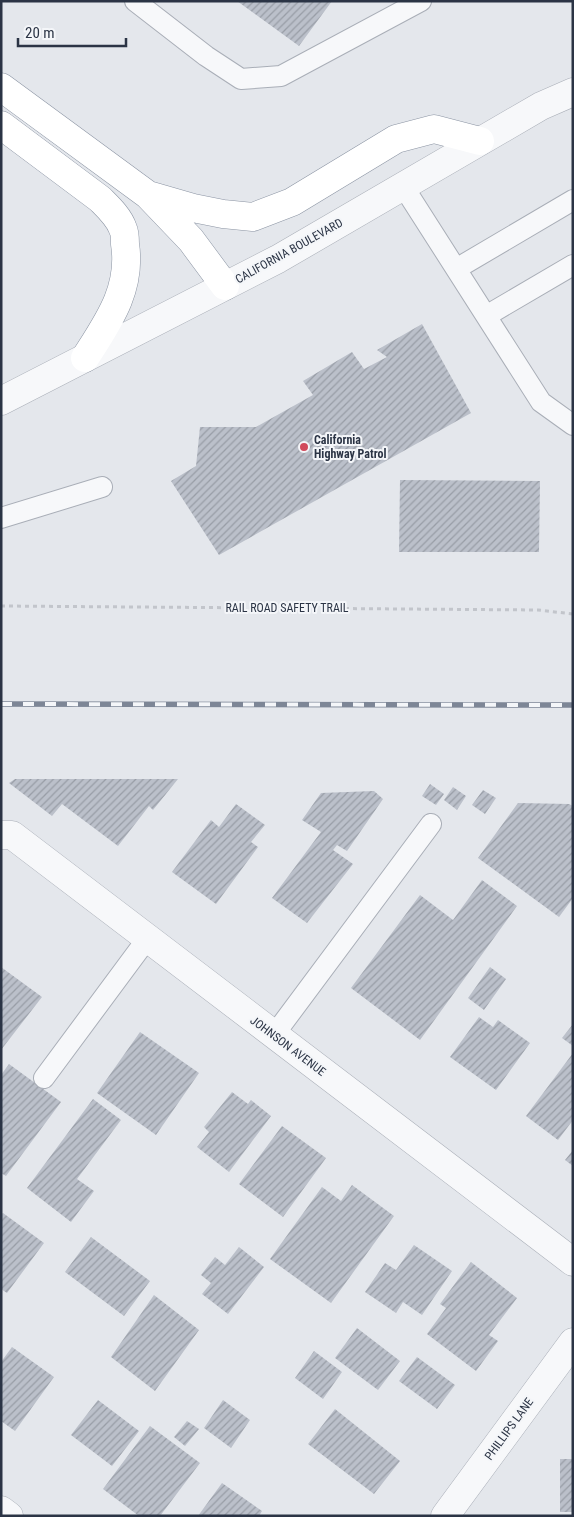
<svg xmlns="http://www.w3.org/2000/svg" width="574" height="1517" font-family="'Roboto Condensed',sans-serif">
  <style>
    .building { fill: url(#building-hatch) }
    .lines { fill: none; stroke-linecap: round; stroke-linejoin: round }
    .service-casing { stroke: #a9aeb7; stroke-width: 22 }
    .minor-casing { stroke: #a9aeb7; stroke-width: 29 }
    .tertiary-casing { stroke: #a9aeb7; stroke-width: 29 }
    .motorway-casing { stroke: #8b94a3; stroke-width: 29 }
    .path { stroke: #c2c5cb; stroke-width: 3; stroke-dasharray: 4 4; stroke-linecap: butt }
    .service { stroke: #f7f8fa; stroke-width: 20 }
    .minor { stroke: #f7f8fa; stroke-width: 28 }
    .tertiary { stroke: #f7f8fa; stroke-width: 28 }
    .motorway { stroke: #fff; stroke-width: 28 }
    .rail-casing { stroke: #7d8696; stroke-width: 5.5 }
    .rail { stroke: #f4f6f9; stroke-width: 4; stroke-dasharray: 11; stroke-linecap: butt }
    .poi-dot { fill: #d1495b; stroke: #f4f6f9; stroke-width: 2 }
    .labels { text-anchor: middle; stroke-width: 4; stroke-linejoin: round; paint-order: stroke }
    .street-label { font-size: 12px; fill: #2b3445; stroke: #f4f6f9 }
    .poi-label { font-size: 12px; font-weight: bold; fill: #2b3445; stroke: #f4f6f9; text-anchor: start }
  </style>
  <defs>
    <pattern id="building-hatch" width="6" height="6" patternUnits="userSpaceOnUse" patternTransform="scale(1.25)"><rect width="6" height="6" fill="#bbc0ca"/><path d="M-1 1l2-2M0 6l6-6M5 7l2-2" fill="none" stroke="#989da6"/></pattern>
  </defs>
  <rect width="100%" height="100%" fill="#e4e7ec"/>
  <path class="building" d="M237,1H332L299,46Z
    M422,324L471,413L219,555L171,481L196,466L200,427H256L313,395L303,381L352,352L364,369L387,357L377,350Z
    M400,480L540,481L539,552H399Z
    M15,779H178L153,810L149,806L118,846L62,804L52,816L9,783Z
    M430,784L444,794L436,805L422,796Z
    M453,787L466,796L457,810L444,800Z
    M483,790L496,798L485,814L472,805Z
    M374,791L383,799L347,851L337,845L333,850L353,864L307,923L272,898L321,832L302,820L321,793Z
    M518,803L569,804L573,806V898L559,917L478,858Z
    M236,804L265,825L251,842L258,847L216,904L172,872L211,820L219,827Z
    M482,880L517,906L420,1040L351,988L420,895L453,920Z
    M1,967L42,997L1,1050Z
    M490,967L506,979L484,1010L468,998Z
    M479,1017L493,1027L498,1020L530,1043L496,1090L450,1057Z
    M573,1024V1046L562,1038Z
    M140,1032L199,1073L156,1135L97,1093Z
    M573,1053V1120L558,1140L526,1116Z
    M9,1064L61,1102L6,1176L1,1173V1075Z
    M232,1092L248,1104L251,1100L271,1116L229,1172L197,1147L209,1132L204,1127Z
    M93,1099L121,1120L77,1179L94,1191L71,1222L27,1188Z
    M282,1126L326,1158L283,1217L239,1184Z
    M573,1150V1166L565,1160Z
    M352,1185L394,1216L331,1303L270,1259L322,1187L341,1201Z
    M3,1213L44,1243L7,1293L1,1289V1215Z
    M91,1237L150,1281L124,1316L65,1272Z
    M414,1245L452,1271L422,1315L403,1302L396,1313L365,1292L385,1263L396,1270Z
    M239,1247L264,1267L228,1314L202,1294L211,1283L201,1275L215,1257L225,1265Z
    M471,1262L517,1298L489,1335L498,1341L476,1371L427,1334L446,1308L440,1304Z
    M154,1295L199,1330L155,1391L111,1357Z
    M357,1328L400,1361L378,1390L335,1358Z
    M12,1347L54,1377L15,1431L1,1421V1362Z
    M314,1351L342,1372L323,1399L295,1378Z
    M417,1357L455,1385L437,1409L399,1381Z
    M98,1400L139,1431L112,1466L71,1435Z
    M223,1400L250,1420L231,1448L204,1428Z
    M335,1409L400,1461L374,1494L308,1444Z
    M187,1421L199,1429L185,1446L174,1437Z
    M150,1426L200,1463L160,1516H139L103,1489Z
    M560,1459H573V1512H560Z
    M222,1483L262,1511L259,1516H198Z"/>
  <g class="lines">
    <defs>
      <path id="service" d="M135,1L206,56L241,79L281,76L421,1
        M403,186L541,402L573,425
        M456,269L573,200
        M486,316L573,265
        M1,518L102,487
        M274,1035L431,824
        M44,1078L147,939"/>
      <path id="minor" d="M1,835H12L573,1262
        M1,1510L9,1516
        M445,1516L573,1342"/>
      <path id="tertiary" d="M1,401L278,259L541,106L573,92"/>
      <path id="motorway" d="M1,87L148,195L191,240L225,286
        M1,125L100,199C108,207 119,217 123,229C125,233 125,239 125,244C132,289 108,322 85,358
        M148,195L193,208L223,214L253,217L292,202L396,139L434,129L480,141"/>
    </defs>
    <use href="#service" class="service-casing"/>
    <use href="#minor" class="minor-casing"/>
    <use href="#tertiary" class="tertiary-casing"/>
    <use href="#motorway" class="motorway-casing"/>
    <path class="path" d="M1,606L538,610L573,614"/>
    <use href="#service" class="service"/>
    <use href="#minor" class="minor"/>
    <use href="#tertiary" class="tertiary"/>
    <use href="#motorway" class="motorway"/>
    <defs>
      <path id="rail" d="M1,704L573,705"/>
    </defs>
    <use href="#rail" class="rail-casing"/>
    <use href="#rail" class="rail"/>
  </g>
  <circle class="poi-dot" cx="304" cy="447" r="5"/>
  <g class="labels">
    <g class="street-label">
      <text transform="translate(289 251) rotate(-29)" y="4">CALIFORNIA BOULEVARD</text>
      <text x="287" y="612">RAIL ROAD SAFETY TRAIL</text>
      <text transform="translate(288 1046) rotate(37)" y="4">JOHNSON AVENUE</text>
      <text transform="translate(509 1429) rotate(-54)" y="4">PHILLIPS LANE</text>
    </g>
    <g class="poi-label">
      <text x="314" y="444">California<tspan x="314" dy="14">Highway Patrol</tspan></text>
    </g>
  </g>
  <rect width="574" height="1517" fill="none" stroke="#2b3445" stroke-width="5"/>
  <path d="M18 38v8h108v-8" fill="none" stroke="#2b3445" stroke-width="2.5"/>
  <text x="25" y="38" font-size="15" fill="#2b3445" stroke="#f4f6f9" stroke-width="4" paint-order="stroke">20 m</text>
</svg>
